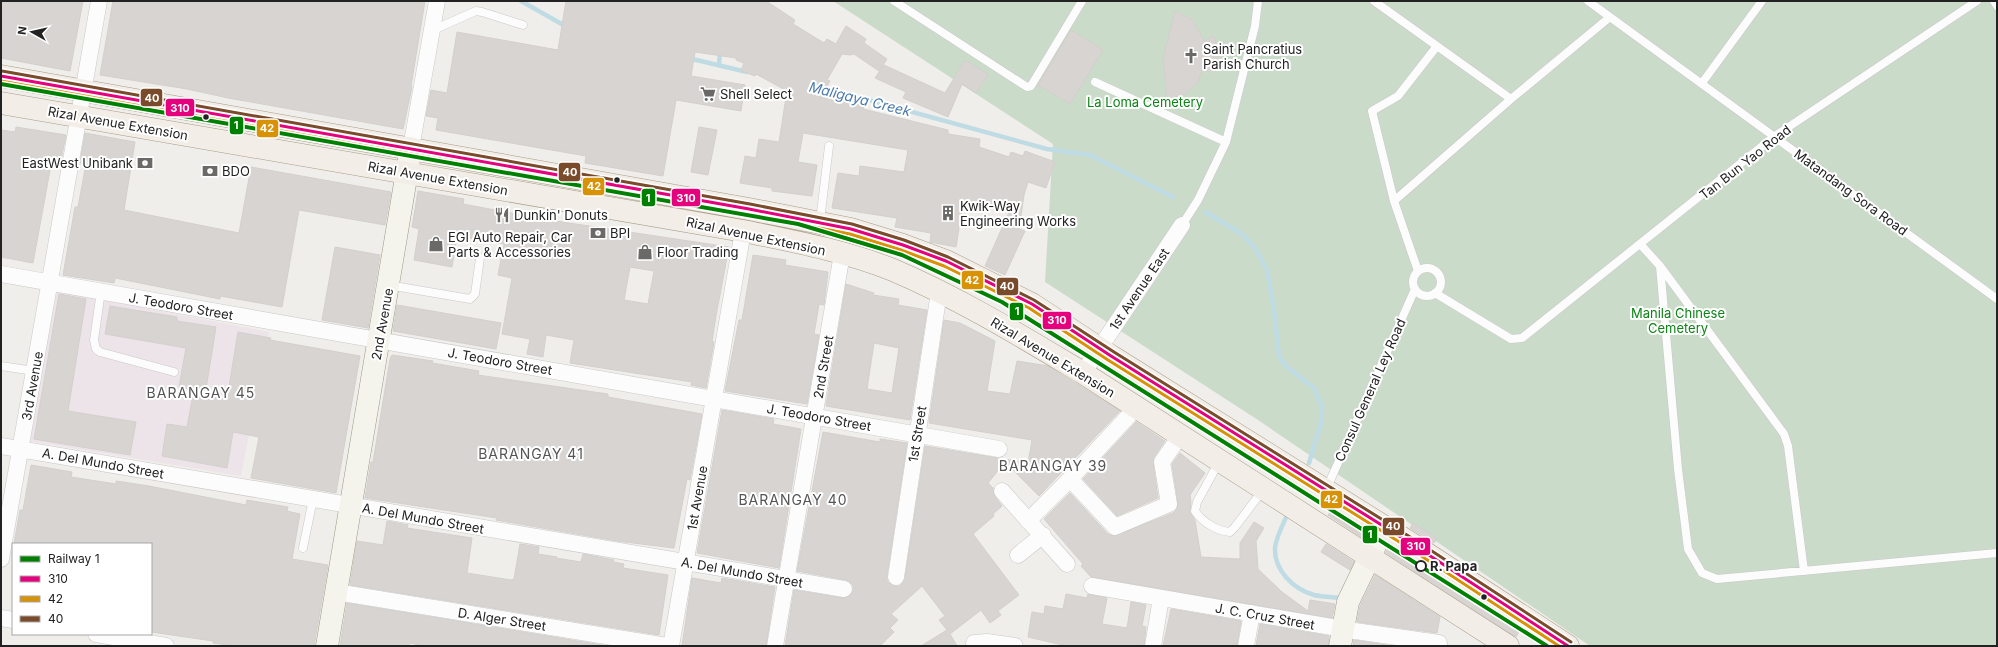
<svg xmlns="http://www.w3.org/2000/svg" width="1998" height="647" font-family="Inter,sans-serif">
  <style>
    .industrial { fill: #ede4e9 }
    .cemetery { fill: #cadbca }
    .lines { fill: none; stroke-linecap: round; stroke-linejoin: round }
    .stream { stroke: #bfdbe3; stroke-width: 4.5 }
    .building { fill: #d7d4d2; stroke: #d3d0cc; fill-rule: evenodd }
    .lane-casing { stroke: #c9c8c7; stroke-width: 9 }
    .street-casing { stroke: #c9c8c7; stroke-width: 17 }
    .secondary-casing { stroke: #999a82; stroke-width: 23 }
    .primary-casing { stroke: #a79c86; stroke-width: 23 }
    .lane { stroke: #fdfcfc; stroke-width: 8 }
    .street { stroke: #fdfcfc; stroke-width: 16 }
    .secondary { stroke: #f4f4ed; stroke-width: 22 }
    .primary { stroke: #f3ede7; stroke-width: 22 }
    .bus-1-casing { stroke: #fff; stroke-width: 6 }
    .bus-2-casing { stroke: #fff; stroke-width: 6 }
    .bus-3-casing { stroke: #fff; stroke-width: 6 }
    .bus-1 { stroke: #e5007d; stroke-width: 3 }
    .bus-2 { stroke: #d79205; stroke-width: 3 }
    .bus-3 { stroke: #7a4b2a; stroke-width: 3 }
    .rail-1-casing { stroke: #fff; stroke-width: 7 }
    .rail-1 { stroke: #008000; stroke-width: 4 }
    .bus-dot { fill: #222; stroke: #fff; stroke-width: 1.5 }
    .stop-dot { fill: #fff; stroke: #222; stroke-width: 2 }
    .labels { text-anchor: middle; stroke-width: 4; stroke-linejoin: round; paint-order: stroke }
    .poi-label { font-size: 13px; fill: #222; stroke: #fff; text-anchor: start }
    .park-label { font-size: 13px; fill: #0c8416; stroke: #fff }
    .street-label { font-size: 13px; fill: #222; stroke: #fff }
    .stop-label { font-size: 13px; font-weight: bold; fill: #222; stroke: #fff; text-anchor: start }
    .water-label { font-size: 14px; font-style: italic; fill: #4a7aab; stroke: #fff }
    .neighbourhood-label { font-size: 14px; letter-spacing: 1px; fill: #555; stroke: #fff }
    .line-badge { stroke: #fff; stroke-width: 1.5 }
    .badge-label { font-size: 11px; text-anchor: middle; font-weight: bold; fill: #fff }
  </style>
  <rect width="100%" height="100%" fill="#f0eeeb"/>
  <path class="industrial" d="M57,291L269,332L241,476L29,441Z"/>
  <path class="cemetery" d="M833,1H1997V646H1590L1258,420L1045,282L1053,144Z"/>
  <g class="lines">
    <path class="stream" d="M521,1L567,27
      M688,58L747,72
      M719,65L720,51
      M865,99L1047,149L1090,155L1173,197
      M1205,212L1242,234L1255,248L1267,270L1274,310L1279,357L1287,367L1314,388L1322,407L1321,422L1309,463
      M1287,515C1283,525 1276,537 1275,548C1274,570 1293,589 1314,595C1323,597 1333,597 1342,598"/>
  </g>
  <path class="building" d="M1,1H83L70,71L1,58Z
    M113,1H425L411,86L412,87L403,129L228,98L187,89L100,75Z
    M566,1H766L795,20L793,24L824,43L827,39L836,44L846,26L866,39L864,43L887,59L879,71L854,54L850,55L842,54L827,80L830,81L826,88L870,99L863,109L948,130V134L980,139L979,147L1009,157L1011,152L1023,156L1025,151L1055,162L1046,188L1028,182L1024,195L1019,229L1025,231L1005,275L985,266L1010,210L963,203L956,247L930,242L931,233L895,227L897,218L832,208L838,173L859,176L860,166L904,172L908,150L803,133L798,162L817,165L812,196L772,191V188L740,183L745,156L756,158L759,139L779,142L787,91L756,74L755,76L741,71L744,63L736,60V58L695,52L691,76L745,85L741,111L676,100L663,176L585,163L586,156L436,130L438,118L426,116L431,90L447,93L457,32L558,50Z
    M1175,11L1193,20L1204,41L1214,36L1219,55L1211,73L1203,67L1198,82L1185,94L1167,100L1163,58Z
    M1071,30L1103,50L1070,104L1038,85Z
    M965,60L988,74L976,93L962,84L948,117L903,98L906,92L875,78L884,65L945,93Z
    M16,127L66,135L61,160L55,159L54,166L51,165L33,263L1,257V130L15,132Z
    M699,127L717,130L708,175L691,172Z
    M85,133L135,142L124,210L239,233L251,167L391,192L385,225L299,210L282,307L220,296V299L115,278L114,283L63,275L75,207H78L86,164L80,163Z
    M418,191L464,199L463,204L549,220L729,247L716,316L712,341L714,342L706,388L691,385L692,382L570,363L574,340L546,335L543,357L527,354L530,339L502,334L512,278L498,275L504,244L457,236L452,267L414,260L419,229L412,227ZM630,267L654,271L648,304L624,300Z
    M335,247L380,255L368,328L322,320Z
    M753,255L786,260L785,265L828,272L824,305L819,304L814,334L819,335L807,404L725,391L739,320H742Z
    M846,284L874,293L873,295L899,299L898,305L927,310L910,420L826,406ZM874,343L899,348L892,393L867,389Z
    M59,294L86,299L68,411L136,422L130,455L34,439Z
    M397,305L501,323L496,349L393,331Z
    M110,306L177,317V321L216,327L205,395L227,399L238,332L271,338L270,340L360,356L336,493L251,478L259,437L233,432L227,468L162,456L167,424L187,427L194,390L179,387L186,348L105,334Z
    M944,320L960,323L995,341L987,391L1010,394L1017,361L1048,366L1120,411L1039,496L1005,462L988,483L993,488L995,497L1002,506L993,514L994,516L973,534L1019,595L998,611L1001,615L990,623L981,610L950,634L957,646H921L947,630L939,620L945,616L922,586L891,614L898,620L890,628L894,632L880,646H785L794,590L843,598L851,595L853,591V585L846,580L797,571L823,432L880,442V439L907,443L887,576V581L894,586H900L905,578L925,446L1028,463L1032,440L929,423Z
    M392,355L433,361L432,363L479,371L478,375L608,394V397L702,414L690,480L687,479L674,548L617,541L496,520L497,518L365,498L371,462H373L390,359Z
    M722,410L774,419L773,424L801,429L779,568L697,553Z
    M1136,422L1165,441L1154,457L1153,463L1158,498L1117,516L1083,479Z
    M1180,453L1205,473L1190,495L1191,502L1190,512L1195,520L1201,557L1240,559V543L1254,522L1264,528L1256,541L1258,569L1282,592L1308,611L1310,600L1335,604L1332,618L1091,577L1081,566L1083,564L1044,519L1070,493L1108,534L1114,536L1173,513L1176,510L1178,503L1172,464Z
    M31,465L72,472L71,477L116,484V481L149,486L246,505L247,500L288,507L287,511L300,514L292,559L328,565L314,646H234L213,643V641L151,632V544H14L20,510H23Z
    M1332,509L1368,531L1364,539L1328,515Z
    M387,521L408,525L407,528L472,538L467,573L511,580L514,579L520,544L539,547L538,554L557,557L556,558L581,562L583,554L614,560L613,562L624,564L623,568L668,575L659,635L350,585L357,541L383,545Z
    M1413,523L1437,538L1434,543L1410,528Z
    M1326,544L1354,562L1350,570L1321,552Z
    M1389,545L1520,630L1516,637L1386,553Z
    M1375,575L1440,617L1437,633L1357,622L1360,606Z
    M692,578L721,583L722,578L775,587L766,646H682Z
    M1066,594L1087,598L1088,594L1107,598L1102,624L1127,628L1131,602L1146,605L1142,626L1146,627L1144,646H1067L1028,637L1032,612L1044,614L1045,606L1063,609Z
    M347,603L608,646H425L409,643V646H340Z
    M1171,609L1241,621L1237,646H1163Z
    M1260,624L1329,636L1328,646H1256Z
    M1354,640L1393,646H1353Z"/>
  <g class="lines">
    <defs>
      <path id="lane" d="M894,1L1027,87L1031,86L1082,1
        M1374,1L1511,99
        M1588,1L1997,299
        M1994,1L1997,6
        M431,31L476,11L482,12L523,25
        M1095,82L1226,142
        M1702,83L1762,1
        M1394,201L1511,99L1610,17
        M820,221L829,146
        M1182,225L1198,200L1226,142L1255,26L1258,1
        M1641,245L1660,266L1784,434L1788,446L1804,571
        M1660,266L1678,469L1688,549L1702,573L1717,579L1997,553
        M1413 282a14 14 0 1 1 28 0a14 14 0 1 1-28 0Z
        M1418,271L1394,201L1372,111L1398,96L1437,46
        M388,285L470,299L475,294L480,258
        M101,291L94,340L96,349L100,352L174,372
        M1435,293L1511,339L1522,338L1775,136L1977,1
        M1,366L34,371
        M1219,462L1197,502L1195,511C1202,522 1217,531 1230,532L1235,527L1263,490
        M1326,490L1415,289
        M303,548L313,499"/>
      <path id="street" d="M411,148L437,1
        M1,274L999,449
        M1083,373L1182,225
        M1136,408L1070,479L1115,527L1169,504L1162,462L1180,436
        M1,446L844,589
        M1002,491L1067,564
        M1028,521L1070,479
        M1018,555L1043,535
        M1,559L99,1
        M896,577L939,292
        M1092,586L1355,631L1439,643V646
        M336,592L667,646
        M1,618L13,620
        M96,634L166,646
        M974,643L987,642L1015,646
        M671,646L743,231
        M775,646L842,254
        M1153,646L1161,598
        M1246,646L1252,613"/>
      <path id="secondary" d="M327,646L411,148
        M1340,646L1348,602L1384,527"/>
      <path id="primary" d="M1,76L749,209L851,229L903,245L946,261L1032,304L1111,356L1412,544L1568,646
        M1,103L743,231C792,241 846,251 893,270C959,298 1021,336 1083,373L1508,646"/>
    </defs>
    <use href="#lane" class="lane-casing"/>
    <use href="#street" class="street-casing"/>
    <use href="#secondary" class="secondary-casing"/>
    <use href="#primary" class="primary-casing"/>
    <use href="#lane" class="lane"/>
    <use href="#street" class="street"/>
    <use href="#secondary" class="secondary"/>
    <use href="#primary" class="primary"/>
    <defs>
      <path id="bus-1" d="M1,76L749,209L851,229L903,245L946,261L1032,304L1111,356L1412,544L1568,646"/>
      <path id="bus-2" d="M1,81L748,214L850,234L901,250L944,266L1029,308L1108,360L1409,548L1559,646"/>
      <path id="bus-3" d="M2,71L750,204L852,224L904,240L948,257L1034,300L1114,352L1415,540L1571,642"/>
    </defs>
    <use href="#bus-1" class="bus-1-casing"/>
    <use href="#bus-2" class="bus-2-casing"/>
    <use href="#bus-3" class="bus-3-casing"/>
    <use href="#bus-1" class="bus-1"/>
    <use href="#bus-2" class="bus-2"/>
    <use href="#bus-3" class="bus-3"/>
    <defs>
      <path id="rail-1" d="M1,84L798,224L902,255L1002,302L1547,646"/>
    </defs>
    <use href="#rail-1" class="rail-1-casing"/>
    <use href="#rail-1" class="rail-1"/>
  </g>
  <defs>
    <symbol id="church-bare" viewBox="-9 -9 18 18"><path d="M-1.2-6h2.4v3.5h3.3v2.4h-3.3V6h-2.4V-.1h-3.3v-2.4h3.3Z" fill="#6a6968" stroke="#fff" stroke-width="2.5" paint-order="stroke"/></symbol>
    <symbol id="supermarket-bare" viewBox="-9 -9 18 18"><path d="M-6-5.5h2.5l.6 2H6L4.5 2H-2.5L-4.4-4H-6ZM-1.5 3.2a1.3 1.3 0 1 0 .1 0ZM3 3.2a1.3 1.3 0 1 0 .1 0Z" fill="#6a6968" stroke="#fff" stroke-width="2.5" paint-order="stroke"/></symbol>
    <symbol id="bank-bare" viewBox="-9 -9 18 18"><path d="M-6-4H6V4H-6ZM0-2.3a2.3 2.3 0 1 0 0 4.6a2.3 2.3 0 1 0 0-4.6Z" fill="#6a6968" stroke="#fff" stroke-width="2.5" paint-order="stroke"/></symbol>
    <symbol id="building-bare" viewBox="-9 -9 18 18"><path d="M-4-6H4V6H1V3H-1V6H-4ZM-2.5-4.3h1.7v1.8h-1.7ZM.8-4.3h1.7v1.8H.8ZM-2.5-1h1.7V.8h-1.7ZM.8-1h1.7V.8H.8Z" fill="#6a6968" stroke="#fff" stroke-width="2.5" paint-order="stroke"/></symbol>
    <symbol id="restaurant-bare" viewBox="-9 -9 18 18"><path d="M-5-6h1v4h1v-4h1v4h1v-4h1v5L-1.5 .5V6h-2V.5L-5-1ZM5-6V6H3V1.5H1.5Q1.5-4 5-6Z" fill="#6a6968" stroke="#fff" stroke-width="2.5" paint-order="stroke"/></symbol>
    <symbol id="shop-bare" viewBox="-9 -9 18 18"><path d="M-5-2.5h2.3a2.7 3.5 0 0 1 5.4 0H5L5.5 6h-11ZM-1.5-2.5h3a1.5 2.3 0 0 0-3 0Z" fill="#6a6968" stroke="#fff" stroke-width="2.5" paint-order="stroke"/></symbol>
  </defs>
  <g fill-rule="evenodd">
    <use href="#church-bare" x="1180" y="45" width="22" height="22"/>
    <use href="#supermarket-bare" x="697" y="83" width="22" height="22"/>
    <use href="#bank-bare" x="134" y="152" width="22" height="22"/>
    <use href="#bank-bare" x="199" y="160" width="22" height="22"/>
    <use href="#building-bare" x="937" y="202" width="22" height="22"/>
    <use href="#restaurant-bare" x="491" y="204" width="22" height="22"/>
    <use href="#bank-bare" x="587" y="222" width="22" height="22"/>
    <use href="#shop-bare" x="425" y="233" width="22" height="22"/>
    <use href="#shop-bare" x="634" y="241" width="22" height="22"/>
  </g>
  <g class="bus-dot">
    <circle cx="206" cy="117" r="3.5"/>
    <circle cx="617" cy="180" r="3.5"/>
    <circle cx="1484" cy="597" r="3.5"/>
  </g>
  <circle class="stop-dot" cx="1421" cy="566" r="5"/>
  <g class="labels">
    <g class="poi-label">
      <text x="1203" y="54">Saint Pancratius<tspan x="1203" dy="15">Parish Church</tspan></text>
      <text x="720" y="99">Shell Select</text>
      <text x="133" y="168" text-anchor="end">EastWest Unibank</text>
      <text x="222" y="176">BDO</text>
      <text x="960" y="211">Kwik-Way<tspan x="960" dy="15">Engineering Works</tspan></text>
      <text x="514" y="220">Dunkin' Donuts</text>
      <text x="610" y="238">BPI</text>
      <text x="448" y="242">EGI Auto Repair, Car<tspan x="448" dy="15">Parts &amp; Accessories</tspan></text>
      <text x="657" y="257">Floor Trading</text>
    </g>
    <g class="park-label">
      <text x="1145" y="107">La Loma Cemetery</text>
      <text x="1678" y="318">Manila Chinese<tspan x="1678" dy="15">Cemetery</tspan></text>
    </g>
    <g class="street-label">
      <text transform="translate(118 123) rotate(10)" y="5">Rizal Avenue Extension</text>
      <text transform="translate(1745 162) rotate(-38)" y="5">Tan Bun Yao Road</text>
      <text transform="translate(438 178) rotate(10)" y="5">Rizal Avenue Extension</text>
      <text transform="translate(1851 192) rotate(36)" y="5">Matandang Sora Road</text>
      <text transform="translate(756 236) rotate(12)" y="5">Rizal Avenue Extension</text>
      <text transform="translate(1139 289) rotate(-56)" y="5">1st Avenue East</text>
      <text transform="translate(181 306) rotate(10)" y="5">J. Teodoro Street</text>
      <text transform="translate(382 324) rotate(-80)" y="5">2nd Avenue</text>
      <text transform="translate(1053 357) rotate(31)" y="5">Rizal Avenue Extension</text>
      <text transform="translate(500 361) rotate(10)" y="5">J. Teodoro Street</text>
      <text transform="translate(823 367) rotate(-80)" y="5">2nd Street</text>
      <text transform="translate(32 386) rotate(-80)" y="5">3rd Avenue</text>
      <text transform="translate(1370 390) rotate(-66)" y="5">Consul General Ley Road</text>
      <text transform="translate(819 417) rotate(10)" y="5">J. Teodoro Street</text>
      <text transform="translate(917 434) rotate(-81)" y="5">1st Street</text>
      <text transform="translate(103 463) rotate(10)" y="5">A. Del Mundo Street</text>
      <text transform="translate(697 498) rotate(-80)" y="5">1st Avenue</text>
      <text transform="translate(423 518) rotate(10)" y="5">A. Del Mundo Street</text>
      <text transform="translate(742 572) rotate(10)" y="5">A. Del Mundo Street</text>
      <text transform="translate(1265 616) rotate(10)" y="5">J. C. Cruz Street</text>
      <text transform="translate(502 619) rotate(9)" y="5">D. Alger Street</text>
    </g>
    <g class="stop-label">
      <text x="1430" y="571">R. Papa</text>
    </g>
    <g class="water-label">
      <text transform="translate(860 99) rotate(14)" y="5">Maligaya Creek</text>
    </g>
    <g class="neighbourhood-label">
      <text x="201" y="398">BARANGAY 45</text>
      <text x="531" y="459">BARANGAY 41</text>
      <text x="1053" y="471">BARANGAY 39</text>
      <text x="793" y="505">BARANGAY 40</text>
    </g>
  </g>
  <g class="line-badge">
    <rect x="140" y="88" width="23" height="19" rx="4" fill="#7a4b2a"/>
    <rect x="165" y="98" width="30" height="19" rx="4" fill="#e5007d"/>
    <rect x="229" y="116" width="15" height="19" rx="4" fill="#008000"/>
    <rect x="256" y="119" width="23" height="19" rx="4" fill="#d79205"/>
    <rect x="558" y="162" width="23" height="20" rx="4" fill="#7a4b2a"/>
    <rect x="582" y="177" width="23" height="19" rx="4" fill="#d79205"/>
    <rect x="641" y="188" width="15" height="19" rx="4" fill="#008000"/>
    <rect x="671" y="188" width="30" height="19" rx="4" fill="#e5007d"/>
    <rect x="961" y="270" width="23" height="20" rx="4" fill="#d79205"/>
    <rect x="996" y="277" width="23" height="19" rx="4" fill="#7a4b2a"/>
    <rect x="1009" y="302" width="15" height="19" rx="4" fill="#008000"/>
    <rect x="1042" y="311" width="30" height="19" rx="4" fill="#e5007d"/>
    <rect x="1320" y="490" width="23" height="19" rx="4" fill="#d79205"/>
    <rect x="1382" y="517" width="23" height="19" rx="4" fill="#7a4b2a"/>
    <rect x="1362" y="525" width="16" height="19" rx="4" fill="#008000"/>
    <rect x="1400" y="537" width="31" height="19" rx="4" fill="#e5007d"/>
  </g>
  <g class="badge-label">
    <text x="152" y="102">40</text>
    <text x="180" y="112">310</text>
    <text x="236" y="129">1</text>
    <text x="267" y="132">42</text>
    <text x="570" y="176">40</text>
    <text x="594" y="190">42</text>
    <text x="648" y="202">1</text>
    <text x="686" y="202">310</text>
    <text x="972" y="284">42</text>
    <text x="1007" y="290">40</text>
    <text x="1017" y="315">1</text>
    <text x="1057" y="324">310</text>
    <text x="1331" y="503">42</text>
    <text x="1393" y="530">40</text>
    <text x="1370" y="538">1</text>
    <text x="1416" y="550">310</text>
  </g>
  <rect width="1998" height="647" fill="none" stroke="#222222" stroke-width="4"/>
  <rect x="12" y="543" width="140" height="92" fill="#ffffff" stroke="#a7a7a7"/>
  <rect x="20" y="556" width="20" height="6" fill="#008000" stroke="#a7a7a7"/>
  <text x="48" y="563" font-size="12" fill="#222222">Railway 1</text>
  <rect x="20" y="576" width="20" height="6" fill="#e5007d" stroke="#a7a7a7"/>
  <text x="48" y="583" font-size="12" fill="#222222">310</text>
  <rect x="20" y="596" width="20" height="6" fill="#d79205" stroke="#a7a7a7"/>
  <text x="48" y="603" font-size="12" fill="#222222">42</text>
  <rect x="20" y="616" width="20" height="6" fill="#7a4b2a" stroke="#a7a7a7"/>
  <text x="48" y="623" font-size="12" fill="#222222">40</text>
  <g transform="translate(32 32) rotate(278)" stroke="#ffffff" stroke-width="3" paint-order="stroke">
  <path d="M0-3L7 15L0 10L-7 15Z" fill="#222222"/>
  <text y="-6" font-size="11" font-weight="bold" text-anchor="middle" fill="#222222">N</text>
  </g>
</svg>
